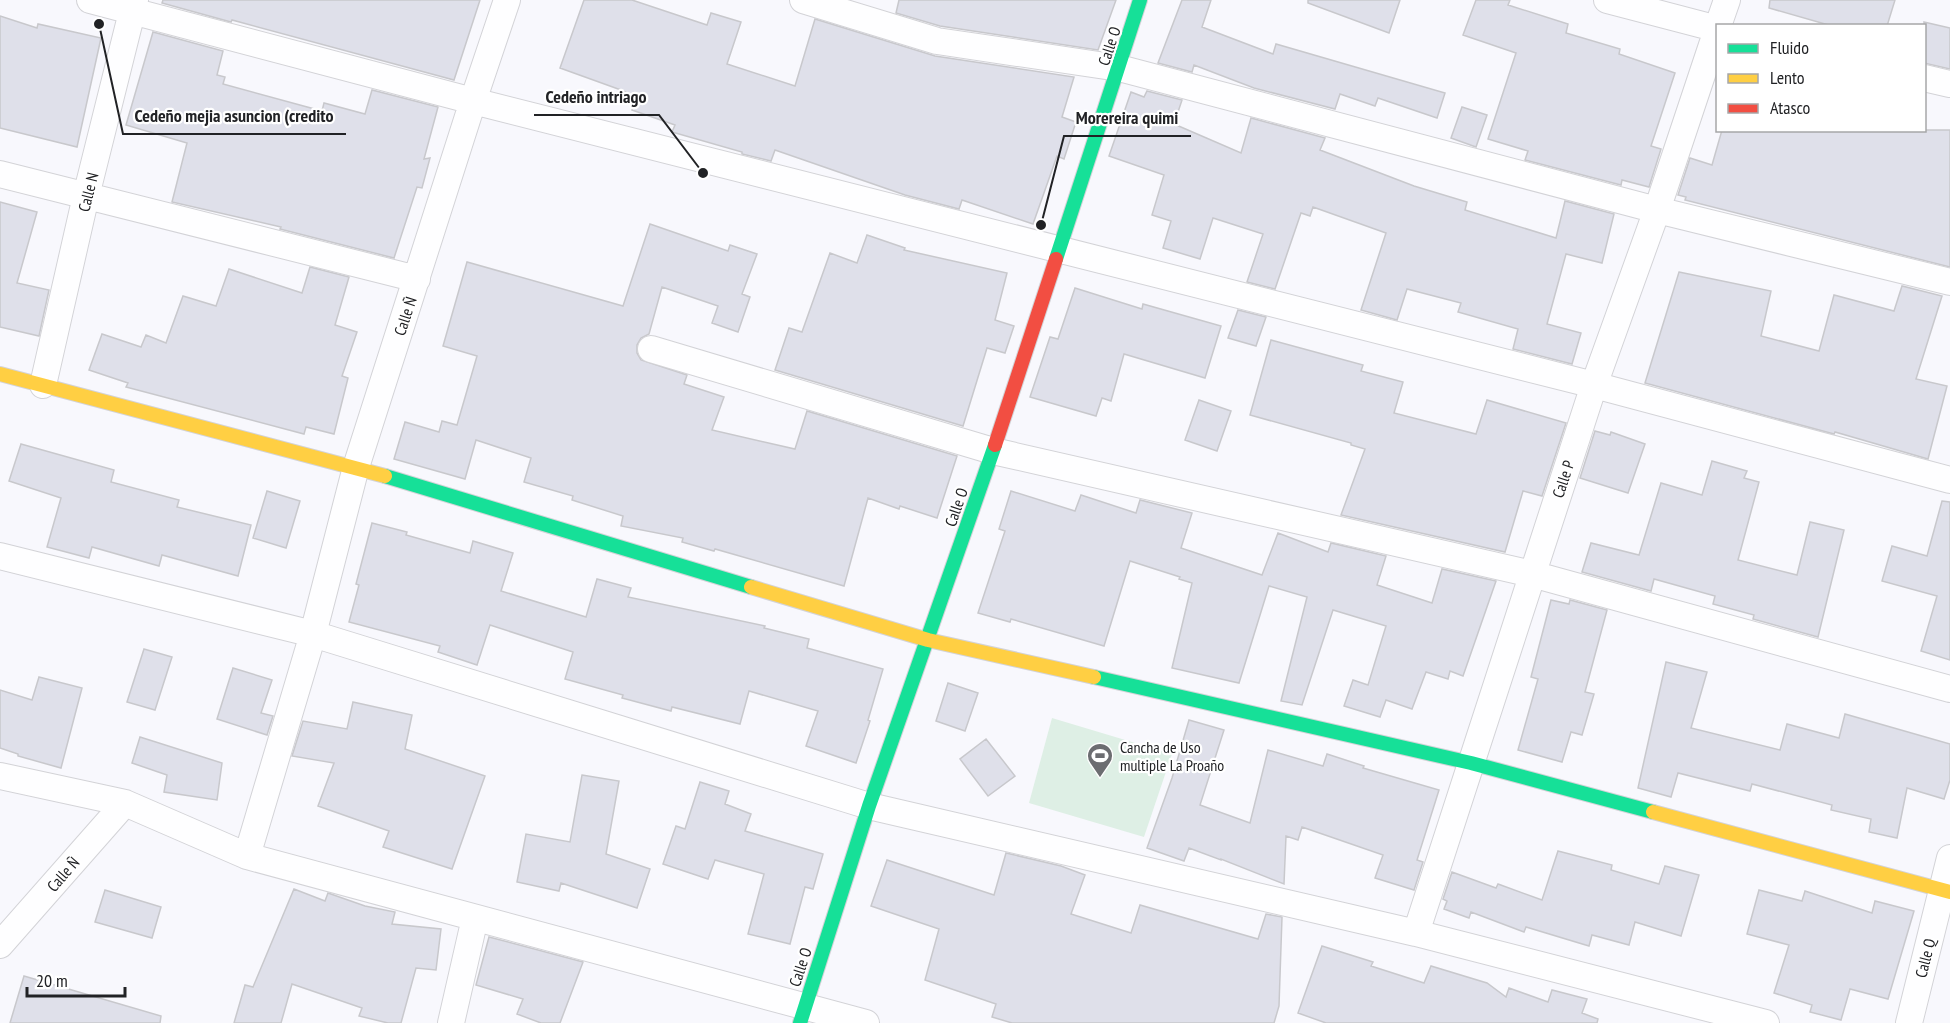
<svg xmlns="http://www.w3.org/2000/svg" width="1950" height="1023" font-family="'PT Sans Narrow',sans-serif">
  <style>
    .green { fill: #deefe5 }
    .building { fill: #dfe0ea; stroke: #c8c8cc; stroke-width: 1.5 }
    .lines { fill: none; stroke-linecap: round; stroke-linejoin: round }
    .street-casing { stroke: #d3d3d7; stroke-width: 28 }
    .fast-casing { stroke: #d3d3d7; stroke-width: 16 }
    .slow-casing { stroke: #d3d3d7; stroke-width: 16 }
    .jam-casing { stroke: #d3d3d7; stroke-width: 16 }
    .street { stroke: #fefeff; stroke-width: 26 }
    .fast { stroke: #16e098; stroke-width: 14 }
    .slow { stroke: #ffcf43; stroke-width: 14 }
    .jam { stroke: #f24e42; stroke-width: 14 }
    .labels { text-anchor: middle; stroke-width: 4.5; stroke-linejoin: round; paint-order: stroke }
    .street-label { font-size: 16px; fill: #212225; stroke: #fff }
    .poi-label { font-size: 16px; fill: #212225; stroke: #fff; text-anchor: start }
    .leader { fill: none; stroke: #212225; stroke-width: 2 }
    .callout-dot { fill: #212225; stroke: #fff; stroke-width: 2 }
    .callout-label { font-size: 18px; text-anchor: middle; font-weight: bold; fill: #212225; stroke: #fff; stroke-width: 4.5; stroke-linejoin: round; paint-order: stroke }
  </style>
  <rect width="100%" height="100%" fill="#f8f8fd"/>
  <path class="green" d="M1052,718L1172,754L1144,837L1029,803Z"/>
  <path class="building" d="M163,0H480L454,80L232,20L231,22L162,3Z
    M584,0H632L707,25L711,13L741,22L727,64L795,86L815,19L935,56L1074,77L1062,117L1076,122L1064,159L1057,156L1033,224L962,200L959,209L905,195L775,150L771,161L742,154V152L672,132L675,125L632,110L637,97L621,90L560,68Z
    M899,0H1116L1098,50L940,26L896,13Z
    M1182,0H1211L1202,27L1273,54L1276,44L1445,93L1437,118L1378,98L1375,106L1340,94L1335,109L1254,88L1194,65L1192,72L1158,63Z
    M1308,0H1400L1389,33L1308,3Z
    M1476,0H1510L1508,5L1568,24L1566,33L1620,49L1619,54L1675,73L1651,146L1661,149L1649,187L1622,180L1621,185L1525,160L1528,151L1488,139L1516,53L1463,35Z
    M1770,0H1895L1887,26H1832L1769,8Z
    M0,16L37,28L38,24L101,38L77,147L0,128Z
    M1924,22L1950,28V69L1924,63Z
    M153,32L223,51L217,75L225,77L223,84L322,111L324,103L365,114L372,90L438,107L424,159L430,158L422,188L417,187L394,258L280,229L281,227L172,202L187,143L126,125Z
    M1147,91L1182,100L1174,124L1241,153L1251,118L1325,138L1320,150L1414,186L1467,202L1465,210L1556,238L1565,201L1614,214L1602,263L1566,254L1547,324L1581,333L1572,364L1513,349L1518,329L1458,312L1461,303L1407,289L1397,320L1361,310L1386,233L1313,207L1310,216L1301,213L1275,289L1247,282L1263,234L1213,218L1200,259L1163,248L1171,221L1152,215L1164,175L1109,156L1131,92L1144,97Z
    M1462,107L1487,115L1476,147L1451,138Z
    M1722,130H1950V267L1685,200L1686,197L1678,195L1690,158L1712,165Z
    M0,202L37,212L17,283L49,290L39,336L0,327Z
    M650,224L728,251L730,245L757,254L742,294L750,297L738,332L712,323L718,306L662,287L649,334L641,338L637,345V353L641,360L687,375L684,384L724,397L712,430L795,449L807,411L957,456L937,518L900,506L899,509L868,498L844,586L715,549L714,551L682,542L683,538L621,526L623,516L572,500L573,496L524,482L531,458L476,440L465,479L394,459L405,422L439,432L442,421L457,425L477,356L443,346L467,262L623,306Z
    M867,235L905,248L904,250L1007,273L995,320L1014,326L1005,353L987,348L963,426L775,370L789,328L802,332L830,253L857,263Z
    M310,267L349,277L335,325L357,332L342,376L348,378L334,434L306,427L304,434L126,387L128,383L89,370L102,334L141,347L146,335L166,343L183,296L216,306L229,269L302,293Z
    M1679,272L1771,291L1761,336L1819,351L1834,295L1894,311L1902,286L1942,296L1916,379L1947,386L1928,459L1835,432L1834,434L1645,383Z
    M1075,288L1142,309L1143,304L1221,326L1205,378L1124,354L1111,401L1102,398L1096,416L1030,397L1050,337L1058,339Z
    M1238,310L1266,317L1256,346L1228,338Z
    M1271,340L1363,365L1361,371L1403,382L1394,413L1476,434L1487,400L1566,423L1542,496L1523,491L1505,552L1341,515L1365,449L1351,445V443L1250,415Z
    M1199,400L1231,411L1217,451L1185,440Z
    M1595,431L1610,435L1611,432L1645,444L1628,493L1580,478Z
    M21,444L114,470L111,482L179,500L177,507L251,525L238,576L162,555L159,566L92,547L89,558L47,547L61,498L9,481Z
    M1712,461L1747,471L1744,478L1759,482L1738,560L1797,575L1810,522L1844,530L1818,637L1753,619L1754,615L1713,604L1715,596L1654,579L1651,591L1582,572L1591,543L1639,555L1661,483L1702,495Z
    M267,491L300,501L286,548L253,538Z
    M1011,491L1075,511L1081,495L1136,513L1140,500L1192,513L1181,548L1262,575L1278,533L1328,552L1331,543L1386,556L1377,585L1432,603L1442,569L1496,581L1463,676L1450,671L1448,679L1426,672L1412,709L1386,700L1380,717L1344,706L1353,680L1368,685L1386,626L1333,610L1302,705L1281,701L1307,597L1269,586L1239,683L1172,668L1192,583L1179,579L1180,577L1130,561L1104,646L1011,619L1010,622L978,613L1005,531L999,529Z
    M1942,501L1950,502V660L1921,651L1937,596L1882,581L1892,546L1927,556Z
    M372,523L407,532L406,535L470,553L473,541L513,553L501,591L586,617L597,579L631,588L628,597L765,626L764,628L809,639L807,648L883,669L868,720L870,721L856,763L806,746L818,711L749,691L740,724L672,707L671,711L622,698L623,695L565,679L573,652L490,625L477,665L438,652L440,646L349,622L359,585L356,584Z
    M1551,600L1569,604L1570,600L1607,610L1585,692L1594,694L1582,735L1571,732L1562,762L1518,750L1538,679L1531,677Z
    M144,649L172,657L155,710L127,702Z
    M1666,662L1707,672L1691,728L1780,750L1787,724L1839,738L1845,714L1950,744V780L1944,799L1907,788L1897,838L1869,832L1871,819L1831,810L1832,805L1752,784L1750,791L1678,773L1671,797L1638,788Z
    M233,668L272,680L261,713L273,716L267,735L217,719Z
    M39,677L82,688L61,768L18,756V754L0,748V690L32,700Z
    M948,683L978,693L965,731L936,721Z
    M353,702L412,715L405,749L485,776L452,869L383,847L389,831L318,806L334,763L292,756L303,721L347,729Z
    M1189,720L1224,730L1200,805L1250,823L1268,750L1323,766L1327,754L1364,766L1363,768L1439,790L1417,860L1423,862L1414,890L1375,878L1383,855L1302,827L1298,840L1286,836L1284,884L1221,859V860L1189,848L1184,861L1147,848L1172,778Z
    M140,737L222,763L217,800L164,792L167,775L132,763Z
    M986,739L1015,776L988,796L960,759Z
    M582,775L619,781L606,854L650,869L637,908L561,883L559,891L517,882L526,834L570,842Z
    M700,782L729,791L725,804L751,814L745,831L823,854L813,889L805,887L790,944L748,934L764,874L715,860L708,879L663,864L676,826L685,829Z
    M1558,851L1612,865L1611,870L1659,884L1665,866L1699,875L1681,936L1635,922L1629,945L1592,935L1589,946L1526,927L1524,932L1471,912L1469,918L1444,909L1447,901L1443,899L1452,872L1496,888L1498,884L1542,900Z
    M1006,853L1061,866L1085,875L1071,914L1131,933L1140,905L1258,939L1266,914L1282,917L1279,1006L1274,1023H1012L992,1017L996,1004L925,980L939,929L871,906L887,860L994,895Z
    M294,889L325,901L328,893L365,906L395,912L392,924L441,929L436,970L416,968L401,1023H388L359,1016L362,1008L292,984L281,1023H234L245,985L253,987Z
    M105,890L161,907L152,938L95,922Z
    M1759,890L1802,901L1805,891L1872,913L1875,901L1914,911L1888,999L1850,989L1841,1020L1810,1012L1812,1005L1774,993L1789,945L1747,934Z
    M489,937L583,962L560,1023H541L517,1014L523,999L476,985Z
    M1322,946L1373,962L1371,966L1424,983L1431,966L1487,983L1506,997L1509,988L1548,1002L1552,990L1587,999L1582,1013L1598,1019L1597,1023H1326L1298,1013Z
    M24,976L161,1016L160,1023H10Z"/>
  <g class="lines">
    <defs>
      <path id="street" d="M90,0L473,101L1594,385L1950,480
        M803,0L937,41L1119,68L1657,210L1950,282
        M1607,0L1718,29
        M1718,26L1727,0
        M1924,78L1950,84
        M0,174L417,279
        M651,349L993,451L1532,574L1950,689
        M43,385L86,196L135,0
        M0,556L313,634L869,806L1416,933L1766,1023
        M0,776L125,803L247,856L866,1023
        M247,856L313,634L356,467L473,101L507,0
        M1416,933L1594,385L1657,210L1718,27
        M0,945L125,803
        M451,1023L475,918
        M1909,1023L1950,858"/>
      <path id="fast" d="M1056,259L1140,0
        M385,476L751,587
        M1094,677L1471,763L1653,812
        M800,1023L869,806L995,445"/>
      <path id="slow" d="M0,374L385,476
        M751,587L928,640L1094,677
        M1653,812L1950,892"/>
      <path id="jam" d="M995,445L1056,259"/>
    </defs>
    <use href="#street" class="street-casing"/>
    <use href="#fast" class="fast-casing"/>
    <use href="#slow" class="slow-casing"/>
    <use href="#jam" class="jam-casing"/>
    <use href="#street" class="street"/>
    <use href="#fast" class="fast"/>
    <use href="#slow" class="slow"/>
    <use href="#jam" class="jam"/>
  </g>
  <defs>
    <symbol id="stadium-pin" viewBox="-11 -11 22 30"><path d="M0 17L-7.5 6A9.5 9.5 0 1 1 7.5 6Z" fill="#6c6d71" stroke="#fff"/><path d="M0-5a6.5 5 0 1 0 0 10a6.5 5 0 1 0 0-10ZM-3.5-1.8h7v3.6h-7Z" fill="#fff"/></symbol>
  </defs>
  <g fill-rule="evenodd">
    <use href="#stadium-pin" x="1085" y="741" width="30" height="40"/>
  </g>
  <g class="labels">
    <g class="street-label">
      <text transform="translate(1109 46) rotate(-72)" y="6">Calle O</text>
      <text transform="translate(88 192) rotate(-76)" y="6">Calle N</text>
      <text transform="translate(405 316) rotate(-72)" y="6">Calle Ñ</text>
      <text transform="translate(1563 479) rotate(-72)" y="6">Calle P</text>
      <text transform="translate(956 507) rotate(-71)" y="6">Calle O</text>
      <text transform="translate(63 874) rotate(-49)" y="6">Calle Ñ</text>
      <text transform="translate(1925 958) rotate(-76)" y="6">Calle Q</text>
      <text transform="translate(800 967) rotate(-72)" y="6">Calle O</text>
    </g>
    <g class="poi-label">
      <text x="1120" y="753">Cancha de Uso<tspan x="1120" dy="18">multiple La Proaño</tspan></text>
    </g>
  </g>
  <path class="leader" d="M703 173L659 115H534M99 24L123 134H346M1041 225L1064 136H1191"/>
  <g class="callout-dot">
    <circle cx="703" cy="173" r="6"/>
    <circle cx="99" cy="24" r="6"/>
    <circle cx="1041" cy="225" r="6"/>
  </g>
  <g class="callout-label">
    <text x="596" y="103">Cedeño intriago</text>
    <text x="234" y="122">Cedeño mejia asuncion (credito</text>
    <text x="1127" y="124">Morereira quimi</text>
  </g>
  <rect x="1716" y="24" width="210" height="108" fill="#ffffff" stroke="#a6a7a8" stroke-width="1.5"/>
  <rect x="1728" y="44" width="30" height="9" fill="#16e098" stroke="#a6a7a8" stroke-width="1.5"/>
  <text x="1770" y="54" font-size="18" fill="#212225">Fluido</text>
  <rect x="1728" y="74" width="30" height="9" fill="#ffcf43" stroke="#a6a7a8" stroke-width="1.5"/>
  <text x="1770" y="84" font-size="18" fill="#212225">Lento</text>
  <rect x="1728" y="104" width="30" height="9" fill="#f24e42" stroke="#a6a7a8" stroke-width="1.5"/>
  <text x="1770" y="114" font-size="18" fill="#212225">Atasco</text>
  <path d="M27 987v9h98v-9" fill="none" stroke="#212225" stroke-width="3"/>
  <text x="36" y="987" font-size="18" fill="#212225" stroke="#ffffff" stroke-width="4.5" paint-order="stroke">20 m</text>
</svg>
